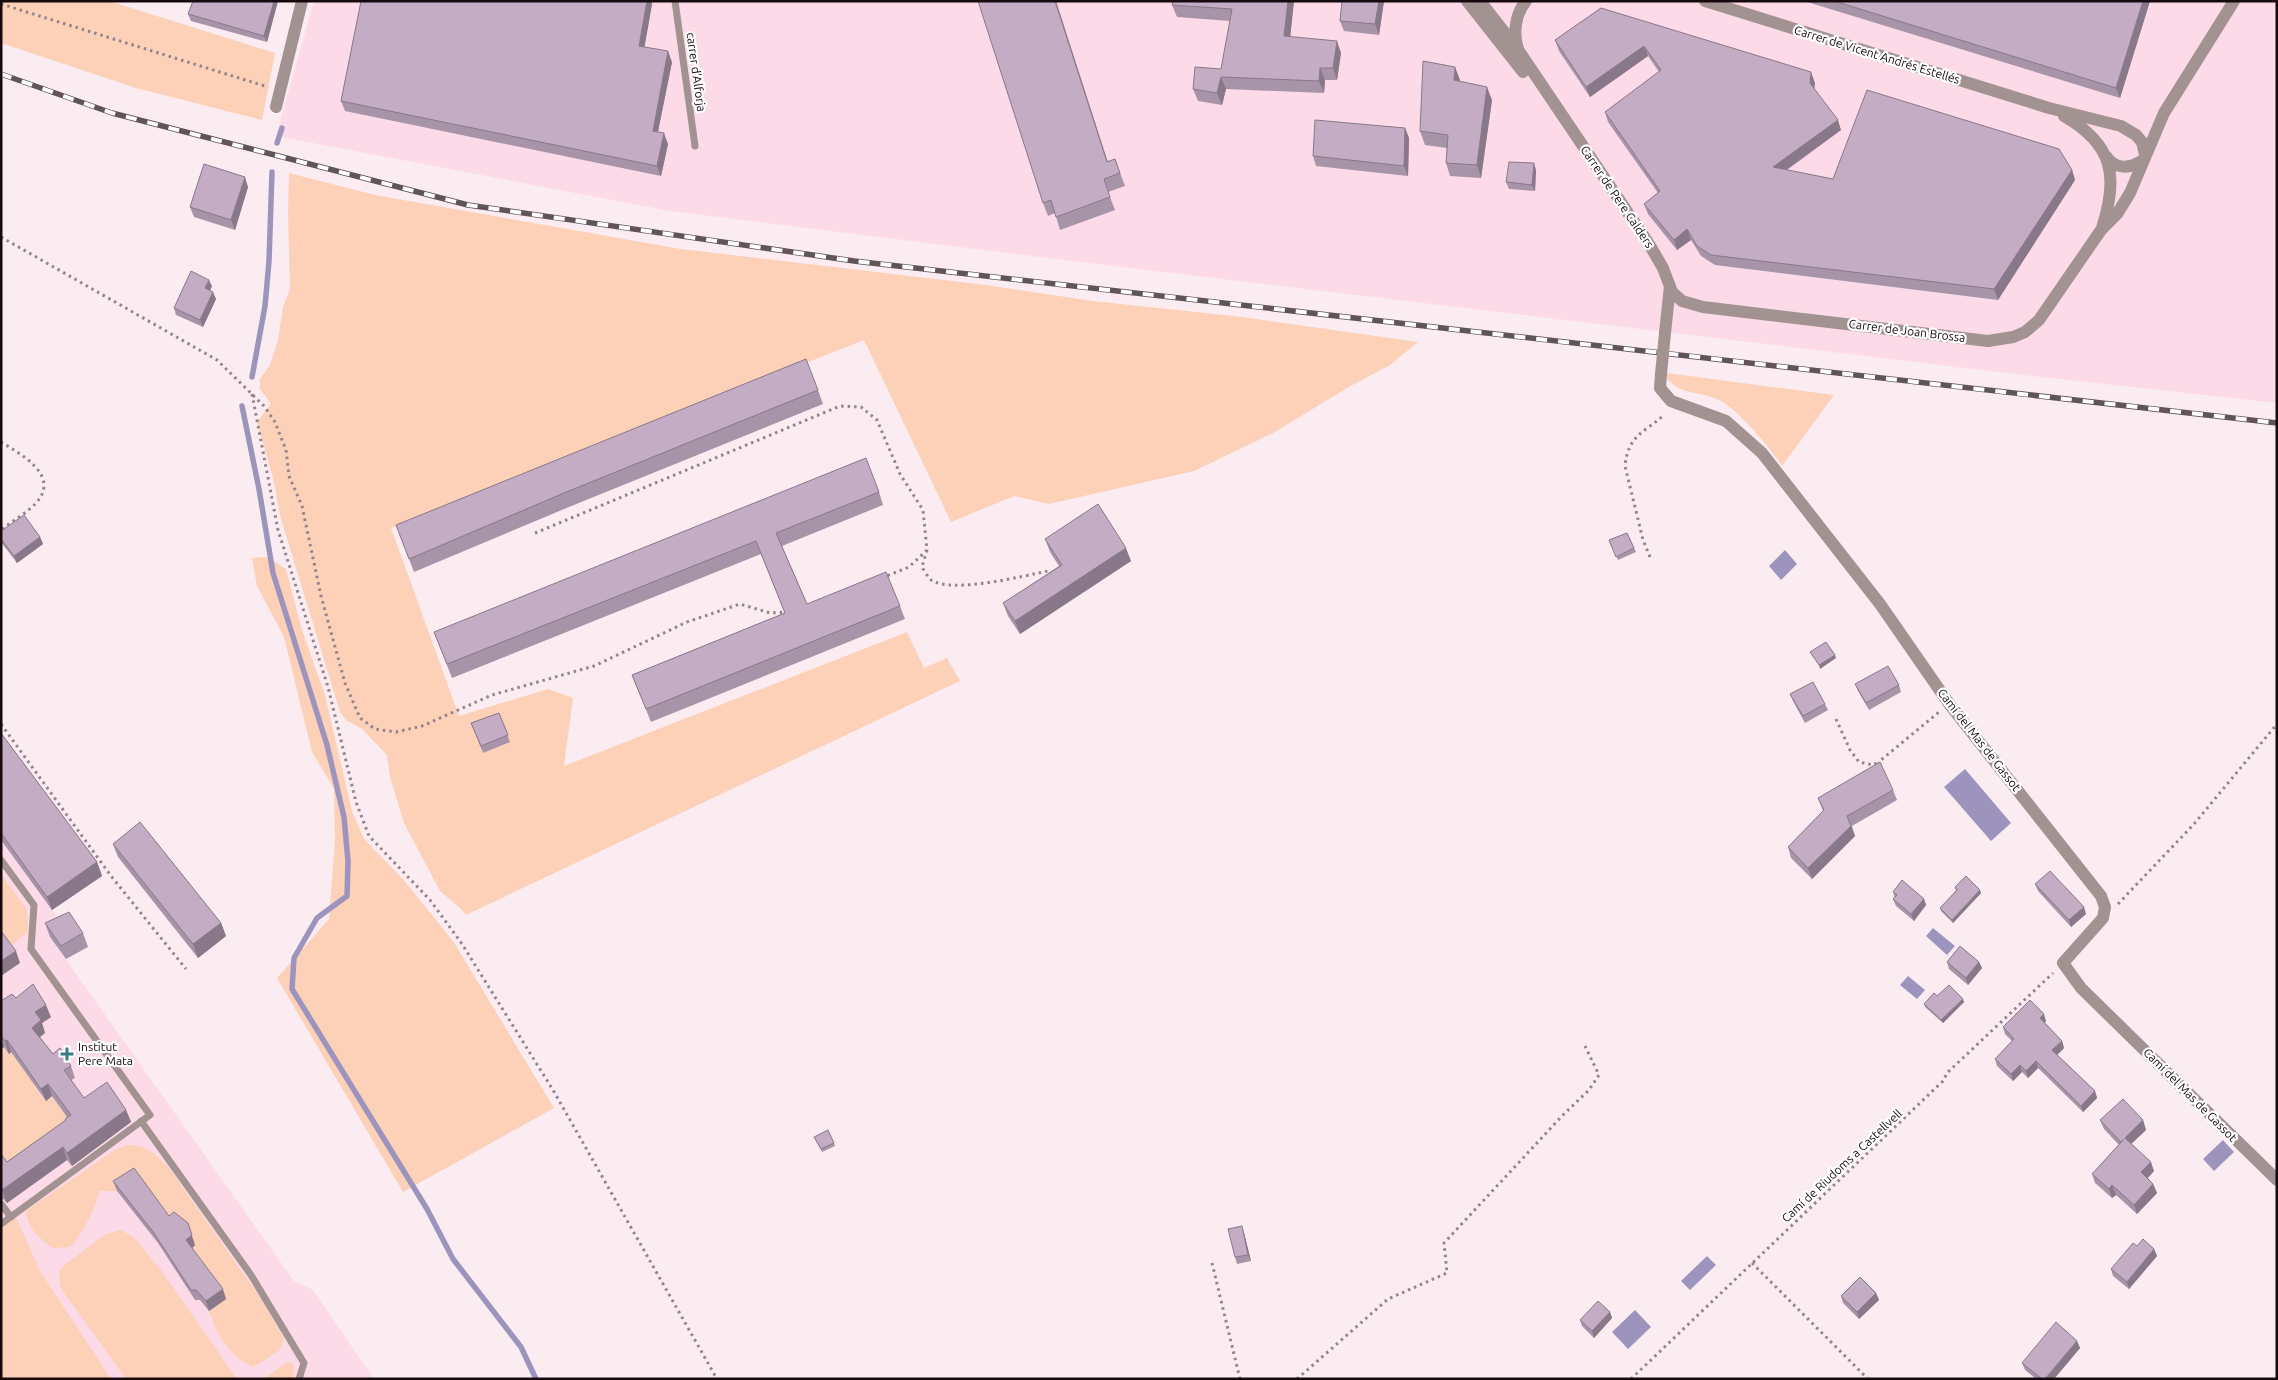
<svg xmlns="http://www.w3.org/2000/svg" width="2278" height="1380" font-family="Ubuntu,sans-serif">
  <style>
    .built { fill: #fddae7 }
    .green { fill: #fcd1b8 }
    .water { fill: #9d94be }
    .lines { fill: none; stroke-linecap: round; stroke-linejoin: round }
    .stream { stroke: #9d94be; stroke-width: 5.5 }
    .path { stroke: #92848a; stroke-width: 3; stroke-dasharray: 2.5 4; stroke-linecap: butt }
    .lane { stroke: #a29291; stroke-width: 7 }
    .street { stroke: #a29291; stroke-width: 12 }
    .rail-casing { stroke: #615459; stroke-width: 5.5 }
    .rail { stroke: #fff; stroke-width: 4; stroke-dasharray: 11; stroke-linecap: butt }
    .street-bridge { stroke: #a29291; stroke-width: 12 }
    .wall { fill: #a894a9 }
    .shaded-wall { fill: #887889 }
    .building { fill: #c3acc4; stroke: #887889 }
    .poi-dot { fill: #367d86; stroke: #fff; stroke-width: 2 }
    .labels { text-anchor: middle; stroke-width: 4.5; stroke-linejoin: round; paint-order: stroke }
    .street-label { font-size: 12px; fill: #160a0f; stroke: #fff }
    .poi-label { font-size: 12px; fill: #160a0f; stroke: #fff; text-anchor: start }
  </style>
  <rect width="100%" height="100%" fill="#fbecf2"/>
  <path class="built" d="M314,1H2277V403L2032,376L1064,260L670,211L276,136Z
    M1,840L66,929L50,937L294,1281L313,1290L374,1379H1Z"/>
  <path class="green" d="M1,1H109L275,53L262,120L136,88L1,43Z
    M289,173L375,195L681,249L986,285L1093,301L1242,317L1418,342L1390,365L1347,388L1275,432L1194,471L1049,504L1014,496L951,522L864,340L391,528L459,716L548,689L573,698L564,766L907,632L924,668L947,658L960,681L466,915L460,908L440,891L404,823L390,777L387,755L362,729L346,720L340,712L281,519L273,478L257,422L271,404L260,389V379L270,365L278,340L283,307L290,289L288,213Z
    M1667,373L1834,395L1782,466C1771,449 1737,408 1719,400C1699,390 1684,397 1667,379Z
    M267,557L286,569L302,630L325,695L352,811L364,839L402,878L453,941L554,1108L403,1192L277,978L329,919L335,841L334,789L312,752L284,637L257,586L252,558Z
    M1,874L27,910L28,931L9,948L1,937Z
    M4,1047L9,1053L17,1048L41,1081L34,1086L45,1101L52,1096L75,1127L11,1175L1,1161V1049Z
    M126,1145C147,1144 155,1154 169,1168L262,1300L284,1339L279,1351L253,1367C230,1356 217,1335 209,1311L226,1299L190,1250V1241L193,1238L192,1234L117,1191H100C94,1209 84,1233 70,1247L53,1248C39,1238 27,1228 26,1211L113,1151Z
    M16,1217L40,1271L111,1379H1V1228Z
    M120,1230C143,1240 142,1251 158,1266L237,1379H126L60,1287L59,1271L63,1266L106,1234Z
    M287,1362L294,1364L293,1379H264Z"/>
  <path class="water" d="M1785,550L1797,564L1781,580L1769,566Z
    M1965,769L2011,823L1991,841L1944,787Z
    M1933,928L1955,946L1947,955L1926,936Z
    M1908,976L1925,990L1917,999L1900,985Z
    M2223,1140L2234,1152L2214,1171L2203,1159Z
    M1707,1256L1716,1265L1690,1290L1681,1281Z
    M1635,1310L1651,1327L1628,1349L1612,1332Z"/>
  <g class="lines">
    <path class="stream" d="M277,143L282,128
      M252,377L265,306L269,261L272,172
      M242,406L259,489L273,573L327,745L344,817L348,861L347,896L317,918L294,958L292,989L427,1209L453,1259L521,1347L536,1379"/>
    <path class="path" d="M1,4L268,87
      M1,237L217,360L264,406L275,422L286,450L289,476L302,506L321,596L345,683L360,718L375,729L396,732L422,726L492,695L594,666L687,622L740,604L770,613L786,612
      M252,394L278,530L328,687L356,802L369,836L430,900L462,944L553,1090L717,1379
      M1,442C21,454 61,476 36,503C27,513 12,521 1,530
      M535,533L840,406L861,407L877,420L900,474L923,510L927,550L909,567L884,577
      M927,550L922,567C924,571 928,577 931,580C952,594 1023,576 1048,571
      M1650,557L1643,540L1625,466C1628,435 1644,433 1664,415
      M1836,719L1850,750L1859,762L1873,765L1880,761
      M1,724L111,876L186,969
      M1878,765L1881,760L1939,712
      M2118,904L2194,824L2277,724
      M1212,1263L1240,1379
      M1752,1263L1868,1379
      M1297,1379L1388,1299L1447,1273L1444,1243L1562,1116L1589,1090L1599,1075L1585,1046
      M1631,1379L1943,1081L1947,1073L2053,973"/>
    <path class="lane" d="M675,1L695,146
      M1,860L34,905L31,949L150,1115L1,1224
      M141,1121L251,1275L304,1363L299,1379
      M1,1204L11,1217"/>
    <path class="street" d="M1467,1L1523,72
      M1480,1L1519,51L1649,244L1663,268L1672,292L1682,301L1703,307L1988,341L2013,337L2025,332L2039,320L2101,230L2117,214L2130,193L2164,113L2234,1
      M1705,1L2049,108L2121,126L2136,135L2142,142L2145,155
      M1518,49C1513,34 1515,14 1526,1
      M276,107L302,1
      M2064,116C2113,144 2119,176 2102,228
      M2106,156C2115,170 2130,169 2143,160
      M1665,333L1670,286
      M1661,374L1660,388L1671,401L1726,421L1762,453L1880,604L1950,705L2101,896L2105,907L2103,918L2063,963L2081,988L2277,1180"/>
    <defs>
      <path id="rail" d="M1,74L112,113L468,205L854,261L2277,423"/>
    </defs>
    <use href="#rail" class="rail-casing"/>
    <use href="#rail" class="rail"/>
    <path class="street-bridge" d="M1661,374L1665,333"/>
  </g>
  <path class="wall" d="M278,1L267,42L191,21L188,14Z
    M647,1H651L652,4L644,47L672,62L658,132L668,144L661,176L345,111L341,101Z
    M1294,1L1290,37L1341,53L1337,80H1325L1324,93L1226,89L1222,105L1198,101L1193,89L1221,69L1230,21L1177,17L1172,5Z
    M1384,1L1379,35L1344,31L1340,21Z
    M1804,1H2150L2120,98Z
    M1601,8L1815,83L1814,88L1841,130L1787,170L1833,179L2072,170L2075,180L1998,300L1715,265L1701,256L1691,240L1677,250L1648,214L1644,204L1658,193L1608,122L1605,112L1659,72L1648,56L1590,97L1559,51L1555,40Z
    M1460,80V82L1492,100L1481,178L1450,176L1446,163L1447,148L1425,145L1420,131Z
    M1405,128L1409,138L1408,176L1316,166L1313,156Z
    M1115,159L1125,186L1108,192L1115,210L1060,230L1055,213L1048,216L1043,203L1108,161Z
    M1536,170L1535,191L1509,189L1506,182Z
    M248,187L235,230L194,217L190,207Z
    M212,286L210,290L216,299L203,327L176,315L174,308Z
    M818,390L823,404L569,507L414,572L396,525Z
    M879,492L883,505L782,546L807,604L900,606L905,619L651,722L632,675L785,613L761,554L452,678L439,645Z
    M1,531L40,537L43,544L17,563L1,542Z
    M1627,533L1636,552L1618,560L1609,540Z
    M1045,539L1131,561L1020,634L1008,616L1003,603L1059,566L1050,552Z
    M1855,684L1899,685L1901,692L1869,710L1858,691Z
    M1790,694L1825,704L1828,710L1805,723L1793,701Z
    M499,713L510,742L483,753L471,723Z
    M1,733L97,862L102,876L52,910L1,840Z
    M1893,790L1897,800L1852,826L1855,836L1812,879L1791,858L1788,847L1823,811L1818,798Z
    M113,844L221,923L226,936L198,958L118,857Z
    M2035,884L2086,914L2071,927L2038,891Z
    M1955,887L1981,893L1953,923L1941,911L1940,908L1956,891Z
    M1893,892L1924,899L1926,905L1914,921L1896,906L1893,899L1895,898Z
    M45,923L83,933L88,947L66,959L50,937Z
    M1947,962H1979L1982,968L1968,985L1949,969Z
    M1937,996L1964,1002L1943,1023L1925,1007L1924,1004Z
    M16,998L51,1017L42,1023L45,1033L40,1037L53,1054L71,1066L75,1078L71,1080L84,1098L126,1110L131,1122L72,1166L67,1160L7,1203L3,1199H1V1154L7,1162L65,1121V1119L67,1117L52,1096L46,1101L11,1052L9,1054L4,1047L1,1049V1001Z
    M2046,1021L2045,1023L2062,1041L2064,1048L2057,1055L2095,1091L2097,1098L2083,1112L2038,1068L2028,1078L2022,1072L2013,1081L1997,1066L1995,1059L2012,1041L2005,1034L2003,1027Z
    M2100,1120H2143L2146,1130L2131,1144L2154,1171L2148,1178L2153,1184L2157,1193L2137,1214L2116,1195L2112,1198L2095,1183L2092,1174L2119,1145L2104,1129Z
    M814,1137L834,1143L835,1146L822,1152Z
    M113,1181L169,1216L195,1245L192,1248L226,1299L209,1311L200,1300H195L158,1243L117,1191Z
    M1244,1233L1251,1261L1237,1264L1235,1257Z
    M2137,1246L2154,1249L2157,1256L2129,1289L2113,1276L2111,1269Z
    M1876,1293L1879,1300L1859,1319L1843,1303L1841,1296Z
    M1610,1312L1612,1318L1594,1338L1582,1326L1580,1320Z
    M2077,1341L2080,1348L2054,1379H2036L2025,1370L2022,1363Z"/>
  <path class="shaded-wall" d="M274,1H278L267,42L264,36Z
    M647,1H651L652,4L643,56L639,46Z
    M1055,1H1056L1112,175L1107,162Z
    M1288,1H1294L1289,48L1284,36Z
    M1379,1H1384L1379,35L1375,24Z
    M2143,1H2150L2120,98L2116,88Z
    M1337,41L1341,53L1337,80L1333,68Z
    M1644,46L1648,56L1590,97L1586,87Z
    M668,51L672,62L656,141L653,131Z
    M1455,67L1460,80L1459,94L1454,80Z
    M1320,68L1325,80L1324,93L1319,81Z
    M1811,72L1815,83L1814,93L1810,83Z
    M1221,77L1226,89L1222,105L1217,93Z
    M1487,87L1492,100L1481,178L1477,165Z
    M1838,120L1841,130L1776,177L1773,167Z
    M1405,128L1409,138L1408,176L1404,166Z
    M664,133L668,144L661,176L657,166Z
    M1534,163L1536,170L1535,191L1532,185Z
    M2072,170L2075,180L1998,300L1994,289Z
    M245,177L248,187L235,230L231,220Z
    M1687,229L1691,240L1677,250L1674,240Z
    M209,280L212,286L208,295L205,288Z
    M213,292L216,299L203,327L200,320Z
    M40,537L43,544L17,563L14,556Z
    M1126,548L1131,561L1020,634L1015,621Z
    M1835,655L1836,658L1820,669L1819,665Z
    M1851,826L1855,836L1812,879L1808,868Z
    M97,862L102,876L52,910L47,897Z
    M1980,890L1981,893L1953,923L1952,920Z
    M1924,899L1926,905L1914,921L1911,914Z
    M2084,907L2086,914L2071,927L2069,920Z
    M221,923L226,936L198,958L193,944Z
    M16,951L20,963L1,976V961Z
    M1979,962L1982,968L1968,985L1966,978Z
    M1963,999L1964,1002L1943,1023L1941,1020Z
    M46,1005L51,1017L42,1023L45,1033L36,1040L32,1028L35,1012Z
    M2044,1014L2046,1021L2043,1025L2040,1018Z
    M1,1039L4,1047L1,1049Z
    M7,1040L11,1052L9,1054L5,1041Z
    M2062,1041L2064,1048L2055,1057L2052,1050Z
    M2036,1061L2038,1068L2028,1078L2026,1071Z
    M2020,1065L2022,1072L2013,1081L2011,1074Z
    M48,1084L52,1096L46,1101L41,1089Z
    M2095,1091L2097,1098L2083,1112L2081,1106Z
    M126,1110L131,1122L72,1166L67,1153Z
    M2143,1120L2146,1130L2128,1147L2125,1138Z
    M63,1147L67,1160L7,1203L2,1190Z
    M2151,1162L2154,1171L2144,1181L2141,1172Z
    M2153,1184L2157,1193L2137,1214L2134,1205Z
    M2112,1185L2116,1195L2112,1198L2109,1189Z
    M188,1223L195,1245L190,1250L186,1240Z
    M1242,1226L1244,1233L1251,1261L1248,1255Z
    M2154,1249L2157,1256L2129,1289L2127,1282Z
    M223,1289L226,1299L209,1311L206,1301Z
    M1876,1293L1879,1300L1859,1319L1857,1312Z
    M1610,1312L1612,1318L1594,1338L1592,1331Z
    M2077,1341L2080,1348L2054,1379H2045Z"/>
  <path class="building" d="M193,1H274L264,36L188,14Z
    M361,1H647L639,46L668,51L653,131L664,133L657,166L341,101Z
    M978,1H1055L1107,162L1115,159L1120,173L1104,179L1110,197L1056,217L1051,200L1043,203Z
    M1173,1H1288L1284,36L1337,41L1333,68H1320L1319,81L1221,77L1217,93L1193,89L1195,67L1221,69L1232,9L1172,5Z
    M1342,1H1379L1375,24L1340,21Z
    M1834,1H2143L2116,88Z
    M1601,8L1811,72L1810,83L1838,120L1773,167L1833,179L1867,90L2059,149L2072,170L1994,289L1711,255L1697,246L1687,229L1674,240L1644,204L1660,191L1605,112L1661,70L1644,46L1586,87L1555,40Z
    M1423,61L1455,67L1454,80L1487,87L1477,165L1446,163L1448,135L1420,131Z
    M1315,120L1405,128L1404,166L1313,156Z
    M1509,162L1534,163L1532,185L1506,182Z
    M204,164L245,177L231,220L190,207Z
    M191,271L209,280L205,288L213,292L200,320L174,308Z
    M806,359L818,390L564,493L409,559L396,525Z
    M866,458L879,492L776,533L807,604L886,572L900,606L646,709L632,675L785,613L756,541L447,664L434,632Z
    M1098,504L1126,548L1015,621L1003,603L1062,565L1045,539Z
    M24,515L40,537L14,556L1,539V531Z
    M1627,533L1634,548L1616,557L1609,540Z
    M1826,642L1835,655L1819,665L1810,652Z
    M1888,666L1899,685L1866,703L1855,684Z
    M1813,682L1825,704L1803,716L1790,694Z
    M499,713L508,735L481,746L471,723Z
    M1,733L97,862L47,897L1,833Z
    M1880,762L1893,790L1847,816L1851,826L1808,868L1788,847L1824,810L1818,798Z
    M140,822L221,923L193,944L113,844Z
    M2050,871L2084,907L2069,920L2035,884Z
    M1966,876L1980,890L1952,920L1940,908L1957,890L1955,887Z
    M1902,880L1924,899L1911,914L1893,899L1897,895L1893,892Z
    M69,912L83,933L61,946L45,923Z
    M1,931L16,951L1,961Z
    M1960,946L1979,962L1966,978L1947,962Z
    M33,984L46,1005L35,1012L41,1020L32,1028L53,1054L60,1048L71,1066L64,1070L84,1098L107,1082L126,1110L67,1153L63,1147L2,1190L1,1189V1154L7,1162L66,1120L65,1119L71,1115L48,1084L41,1089L7,1040L5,1041L1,1036V1001L12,994L16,998Z
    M1949,985L1963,999L1941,1020L1924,1004L1934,993L1937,996Z
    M2030,1000L2044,1014L2040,1018L2062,1041L2052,1050L2095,1091L2081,1106L2036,1061L2026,1071L2020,1065L2011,1074L1995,1059L2014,1039L2003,1027Z
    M2123,1099L2143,1120L2125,1138L2151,1162L2141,1172L2153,1184L2134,1205L2112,1185L2109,1189L2092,1174L2124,1139L2121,1142L2100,1120Z
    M828,1130L834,1143L821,1149L814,1137Z
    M134,1168L169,1216L174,1212L188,1223L192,1235L186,1240L223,1289L206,1301L196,1290H191L154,1233L113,1181Z
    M1242,1226L1248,1255L1235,1257L1228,1229Z
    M2143,1239L2154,1249L2127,1282L2111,1269L2133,1243L2137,1246Z
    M1860,1277L1876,1293L1857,1312L1841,1296Z
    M1598,1301L1610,1312L1592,1331L1580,1320Z
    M2056,1322L2077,1341L2045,1379H2042L2022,1363Z"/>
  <path class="poi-dot" d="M64.5 1046.5h5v5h5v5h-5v5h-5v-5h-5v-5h5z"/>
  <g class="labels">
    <g class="street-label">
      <text transform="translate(1877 55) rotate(17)" y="4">Carrer de Vicent Andrés Estellés</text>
      <text transform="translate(696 72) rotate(82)" y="4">carrer d'Alforja</text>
      <text transform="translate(1617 197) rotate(56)" y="4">Carrer de Pere Calders</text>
      <text transform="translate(1907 331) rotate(7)" y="4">Carrer de Joan Brossa</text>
      <text transform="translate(1979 740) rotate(52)" y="4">Camí del Mas de Gassot</text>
      <text transform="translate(2190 1095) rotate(45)" y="4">Camí del Mas de Gassot</text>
      <text transform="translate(1842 1166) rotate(-43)" y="4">Camí de Riudoms a Castellvell</text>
    </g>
    <g class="poi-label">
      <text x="78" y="1051">Institut<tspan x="78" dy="14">Pere Mata</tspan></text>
    </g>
  </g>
  <rect width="2278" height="1380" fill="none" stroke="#160a0f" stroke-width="5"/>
</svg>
